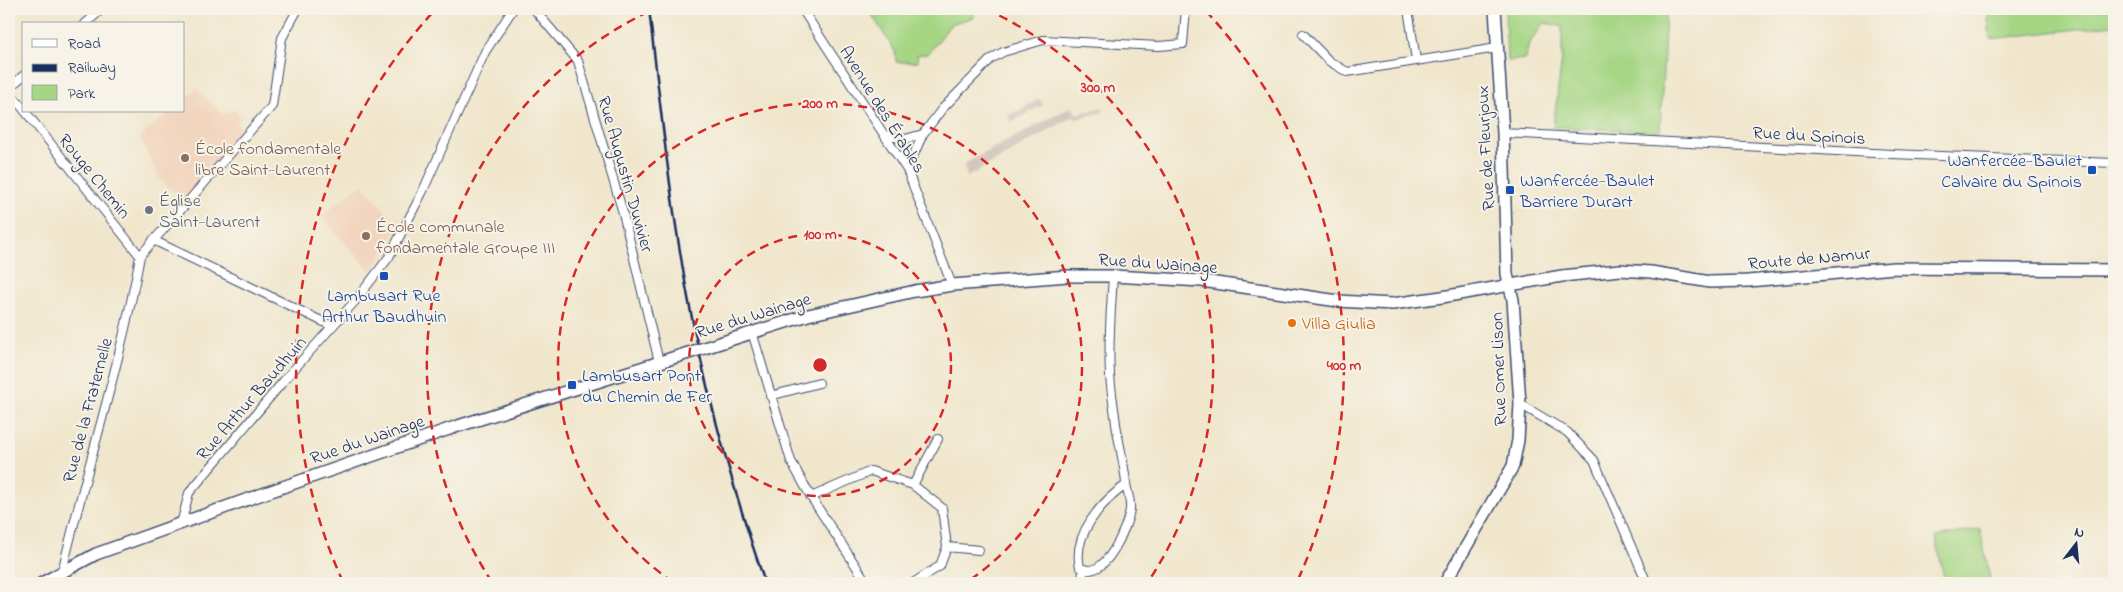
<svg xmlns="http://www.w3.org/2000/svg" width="2123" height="592" font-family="'Indie Flower',sans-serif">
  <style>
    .built { fill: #f2d5be }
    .industrial { fill: #cfc1ba }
    .green { fill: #a6d684; stroke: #608271 }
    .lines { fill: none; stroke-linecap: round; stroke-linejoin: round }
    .street-casing { stroke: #3b4a6e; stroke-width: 10 }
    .secondary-casing { stroke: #3b4a6e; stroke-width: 14 }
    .street { stroke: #fff; stroke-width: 8 }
    .secondary { stroke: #fff; stroke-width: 11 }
    .rail { stroke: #1b2f5e; stroke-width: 2.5 }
    .secondary-bridge-casing { stroke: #3b4a6e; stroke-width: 14; stroke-linecap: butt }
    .secondary-bridge { stroke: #fff; stroke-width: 11 }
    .ring { fill: none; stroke: #d62828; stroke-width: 2.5; stroke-dasharray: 9 6 }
    .education-dot { fill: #8d6e63; stroke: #f7f3e8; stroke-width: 2 }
    .transit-dot { fill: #1a4fb4; stroke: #f7f3e8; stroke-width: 2 }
    .worship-dot { fill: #6b7280; stroke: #f7f3e8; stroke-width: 2 }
    .food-dot { fill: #e8710a; stroke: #f7f3e8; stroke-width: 2 }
    .labels { text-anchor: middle; stroke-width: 4; stroke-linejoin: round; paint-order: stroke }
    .street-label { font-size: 18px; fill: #1b2f5e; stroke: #f7f3e8 }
    .education-label { font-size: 18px; fill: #785e54; stroke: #f7f3e8; text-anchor: start }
    .transit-label { font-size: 18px; fill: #164399; stroke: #f7f3e8; text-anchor: start }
    .worship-label { font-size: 18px; fill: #5b616d; stroke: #f7f3e8; text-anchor: start }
    .food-label { font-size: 18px; fill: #c56008; stroke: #f7f3e8; text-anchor: start }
    .centre { fill: #d62828; stroke: #f7f3e8; stroke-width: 2.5 }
    .ring-label { font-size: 15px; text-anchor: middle; font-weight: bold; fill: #d62828; stroke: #f7f3e8; stroke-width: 4; stroke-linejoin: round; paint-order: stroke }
  </style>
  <rect width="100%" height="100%" fill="#f7f3e8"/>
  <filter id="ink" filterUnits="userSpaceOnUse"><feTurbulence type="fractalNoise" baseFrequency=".02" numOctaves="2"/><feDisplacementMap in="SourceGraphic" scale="10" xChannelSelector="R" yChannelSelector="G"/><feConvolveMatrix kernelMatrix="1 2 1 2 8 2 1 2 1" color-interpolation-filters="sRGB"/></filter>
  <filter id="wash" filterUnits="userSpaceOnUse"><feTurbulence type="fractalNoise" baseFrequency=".0096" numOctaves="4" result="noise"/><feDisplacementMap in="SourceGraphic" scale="20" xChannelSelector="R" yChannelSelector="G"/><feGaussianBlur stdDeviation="1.12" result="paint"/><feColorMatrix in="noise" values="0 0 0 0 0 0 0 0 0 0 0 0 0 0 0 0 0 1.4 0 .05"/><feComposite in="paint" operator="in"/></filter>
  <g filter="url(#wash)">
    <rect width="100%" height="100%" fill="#f0e6cc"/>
    <path class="built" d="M197,88L223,115L233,109L240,117L236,123L243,130L185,201L159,179L140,137L170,111H184V99Z
      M362,184L399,226L371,272L321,216Z"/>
    <path class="industrial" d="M1039,99L1043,105L1012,122L1008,116Z
      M1071,107L1076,114L1102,107L1103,112L1076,119L1074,116L967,177L964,164Z"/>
    <path class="green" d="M868,9H974V17L951,24L929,53L917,55L918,62H896L895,51Z
      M1505,9H1666L1660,132L1553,127L1562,59V26L1544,23L1529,44L1525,59L1507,61Z
      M1987,9H2114V25L1990,39Z
      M1980,529L1991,583H1945L1936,537Z"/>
  </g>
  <g filter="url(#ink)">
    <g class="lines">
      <defs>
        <path id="street" d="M534,9L578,61L623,213L659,362
          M802,9L907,170L952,285
          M1408,9L1416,60
          M85,24L102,9
          M1303,34L1329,61L1347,72L1497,48
          M9,88L24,75
          M9,91L140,256
          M1503,133L1892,154L2114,163
          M885,135L905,139L923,134
          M907,170L923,134L942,109L991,59L1003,52L1043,40L1159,46L1183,44L1186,9
          M153,240L332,326
          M140,256L272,106L282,38L298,9
          M1113,276C1111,309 1108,342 1110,375C1111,391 1114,407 1116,424C1119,444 1124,463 1126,483C1127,493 1131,499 1130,509C1128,526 1104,584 1080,567C1072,535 1102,501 1126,485
          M752,332L791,461L811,497L867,583
          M770,396L819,383
          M1520,404L1567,432L1594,460L1647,583
          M913,485L938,439
          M811,497L871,471L913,485L942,508L947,547L940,566L913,583
          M181,524L189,493L287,377L356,300L389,257L422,193L485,52L513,9
          M947,547L979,550
          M62,572C87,466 121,363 140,256
          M1080,583L1084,570"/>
        <path id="secondary" d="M723,342L808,315L915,291L952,285L1068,276H1113L1202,281L1338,301L1392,304L1442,297L1562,276L1620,270L1651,272L1710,282L1748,281L1894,268L2114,270
          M42,583L96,554L254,497L455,427L679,356
          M1445,583L1513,466L1518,440L1520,404L1513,300L1507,274L1503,133L1495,9"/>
      </defs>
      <use href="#street" class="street-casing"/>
      <use href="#secondary" class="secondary-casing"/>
      <use href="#street" class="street"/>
      <use href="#secondary" class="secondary"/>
      <path class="rail" d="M649,9C661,110 671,212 691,313C709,405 735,495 765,583"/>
      <defs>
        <path id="secondary-bridge" d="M679,356L723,342"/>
      </defs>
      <use href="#secondary-bridge" class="secondary-bridge-casing"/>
      <use href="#secondary-bridge" class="secondary-bridge"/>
    </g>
  </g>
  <g class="ring">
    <circle cx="820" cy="365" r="131"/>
    <path d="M673 582A262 262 0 1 1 967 582"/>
    <path d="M492 582A393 393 0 0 1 654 9M986 9A393 393 0 0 1 1148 582"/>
    <path d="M343 582A524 524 0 0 1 434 11M1206 11A524 524 0 0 1 1297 582"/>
  </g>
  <g class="education-dot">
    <circle cx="185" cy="158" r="5"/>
    <circle cx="366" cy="236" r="5"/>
  </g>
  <g class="transit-dot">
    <rect x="2087" y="165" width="10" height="10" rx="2.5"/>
    <rect x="1505" y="185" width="10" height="10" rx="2.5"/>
    <rect x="379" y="271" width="10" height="10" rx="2.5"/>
    <rect x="567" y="380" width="10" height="10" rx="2.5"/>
  </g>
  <circle class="worship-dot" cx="149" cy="210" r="5"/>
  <circle class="food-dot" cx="1292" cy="323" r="5"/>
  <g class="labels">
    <g class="street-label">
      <text transform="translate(883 109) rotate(58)" y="6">Avenue des Érables</text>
      <text transform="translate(1809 135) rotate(3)" y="6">Rue du Spinois</text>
      <text transform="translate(1485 148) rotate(-93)" y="6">Rue de Fleurjoux</text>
      <text transform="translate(626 174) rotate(74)" y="6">Rue Augustin Duvivier</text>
      <text transform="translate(95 176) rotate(51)" y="6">Rouge Chemin</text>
      <text transform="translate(1809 258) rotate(-5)" y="6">Route de Namur</text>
      <text transform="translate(1158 263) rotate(4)" y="6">Rue du Wainage</text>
      <text transform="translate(753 315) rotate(-17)" y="6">Rue du Wainage</text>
      <text transform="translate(1498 369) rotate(-92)" y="6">Rue Omer Lison</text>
      <text transform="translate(251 398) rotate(-49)" y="6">Rue Arthur Baudhuin</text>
      <text transform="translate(87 410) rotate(-75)" y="6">Rue de la Fraternelle</text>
      <text transform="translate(367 439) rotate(-19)" y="6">Rue du Wainage</text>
    </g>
    <g class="education-label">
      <text x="195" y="154">École fondamentale<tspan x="195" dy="21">libre Saint-Laurent</tspan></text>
      <text x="376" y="232">École communale<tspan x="376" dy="21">fondamentale Groupe III</tspan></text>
    </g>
    <g class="transit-label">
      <text x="2082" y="166" text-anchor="end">Wanfercée-Baulet<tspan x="2082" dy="21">Calvaire du Spinois</tspan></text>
      <text x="1520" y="186">Wanfercée-Baulet<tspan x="1520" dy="21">Barriere Durart</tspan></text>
      <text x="384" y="301" text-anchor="middle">Lambusart Rue<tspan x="384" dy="21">Arthur Baudhuin</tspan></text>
      <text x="582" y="381">Lambusart Pont<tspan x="582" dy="21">du Chemin de Fer</tspan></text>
    </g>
    <g class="worship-label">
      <text x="159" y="206">Église<tspan x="159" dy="21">Saint-Laurent</tspan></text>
    </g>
    <g class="food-label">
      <text x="1302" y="329">Villa Giulia</text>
    </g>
  </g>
  <circle cx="820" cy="365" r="8" class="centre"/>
  <g class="ring-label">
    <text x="1098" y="92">300 m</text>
    <text x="820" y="108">200 m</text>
    <text x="820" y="239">100 m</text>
    <text x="1344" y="370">400 m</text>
  </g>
  <rect width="2123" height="592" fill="none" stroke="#f7f3e8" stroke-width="30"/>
  <rect x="22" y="22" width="162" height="90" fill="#f7f3e8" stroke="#9fa5b1"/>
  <rect x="32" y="39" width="25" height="8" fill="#ffffff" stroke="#9fa5b1"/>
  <text x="68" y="48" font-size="15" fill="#1b2f5e">Road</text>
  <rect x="32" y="64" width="25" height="8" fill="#1b2f5e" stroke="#9fa5b1"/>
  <text x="68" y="72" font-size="15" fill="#1b2f5e">Railway</text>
  <rect x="32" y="85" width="25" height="15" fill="#a6d684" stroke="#9fa5b1"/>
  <text x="68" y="98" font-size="15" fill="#1b2f5e">Park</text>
  <g transform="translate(2076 544) rotate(16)" stroke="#f7f3e8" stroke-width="4" paint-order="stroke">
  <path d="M0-4L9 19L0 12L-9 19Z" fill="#1b2f5e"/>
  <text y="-8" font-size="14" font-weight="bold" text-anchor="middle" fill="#1b2f5e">N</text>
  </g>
</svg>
